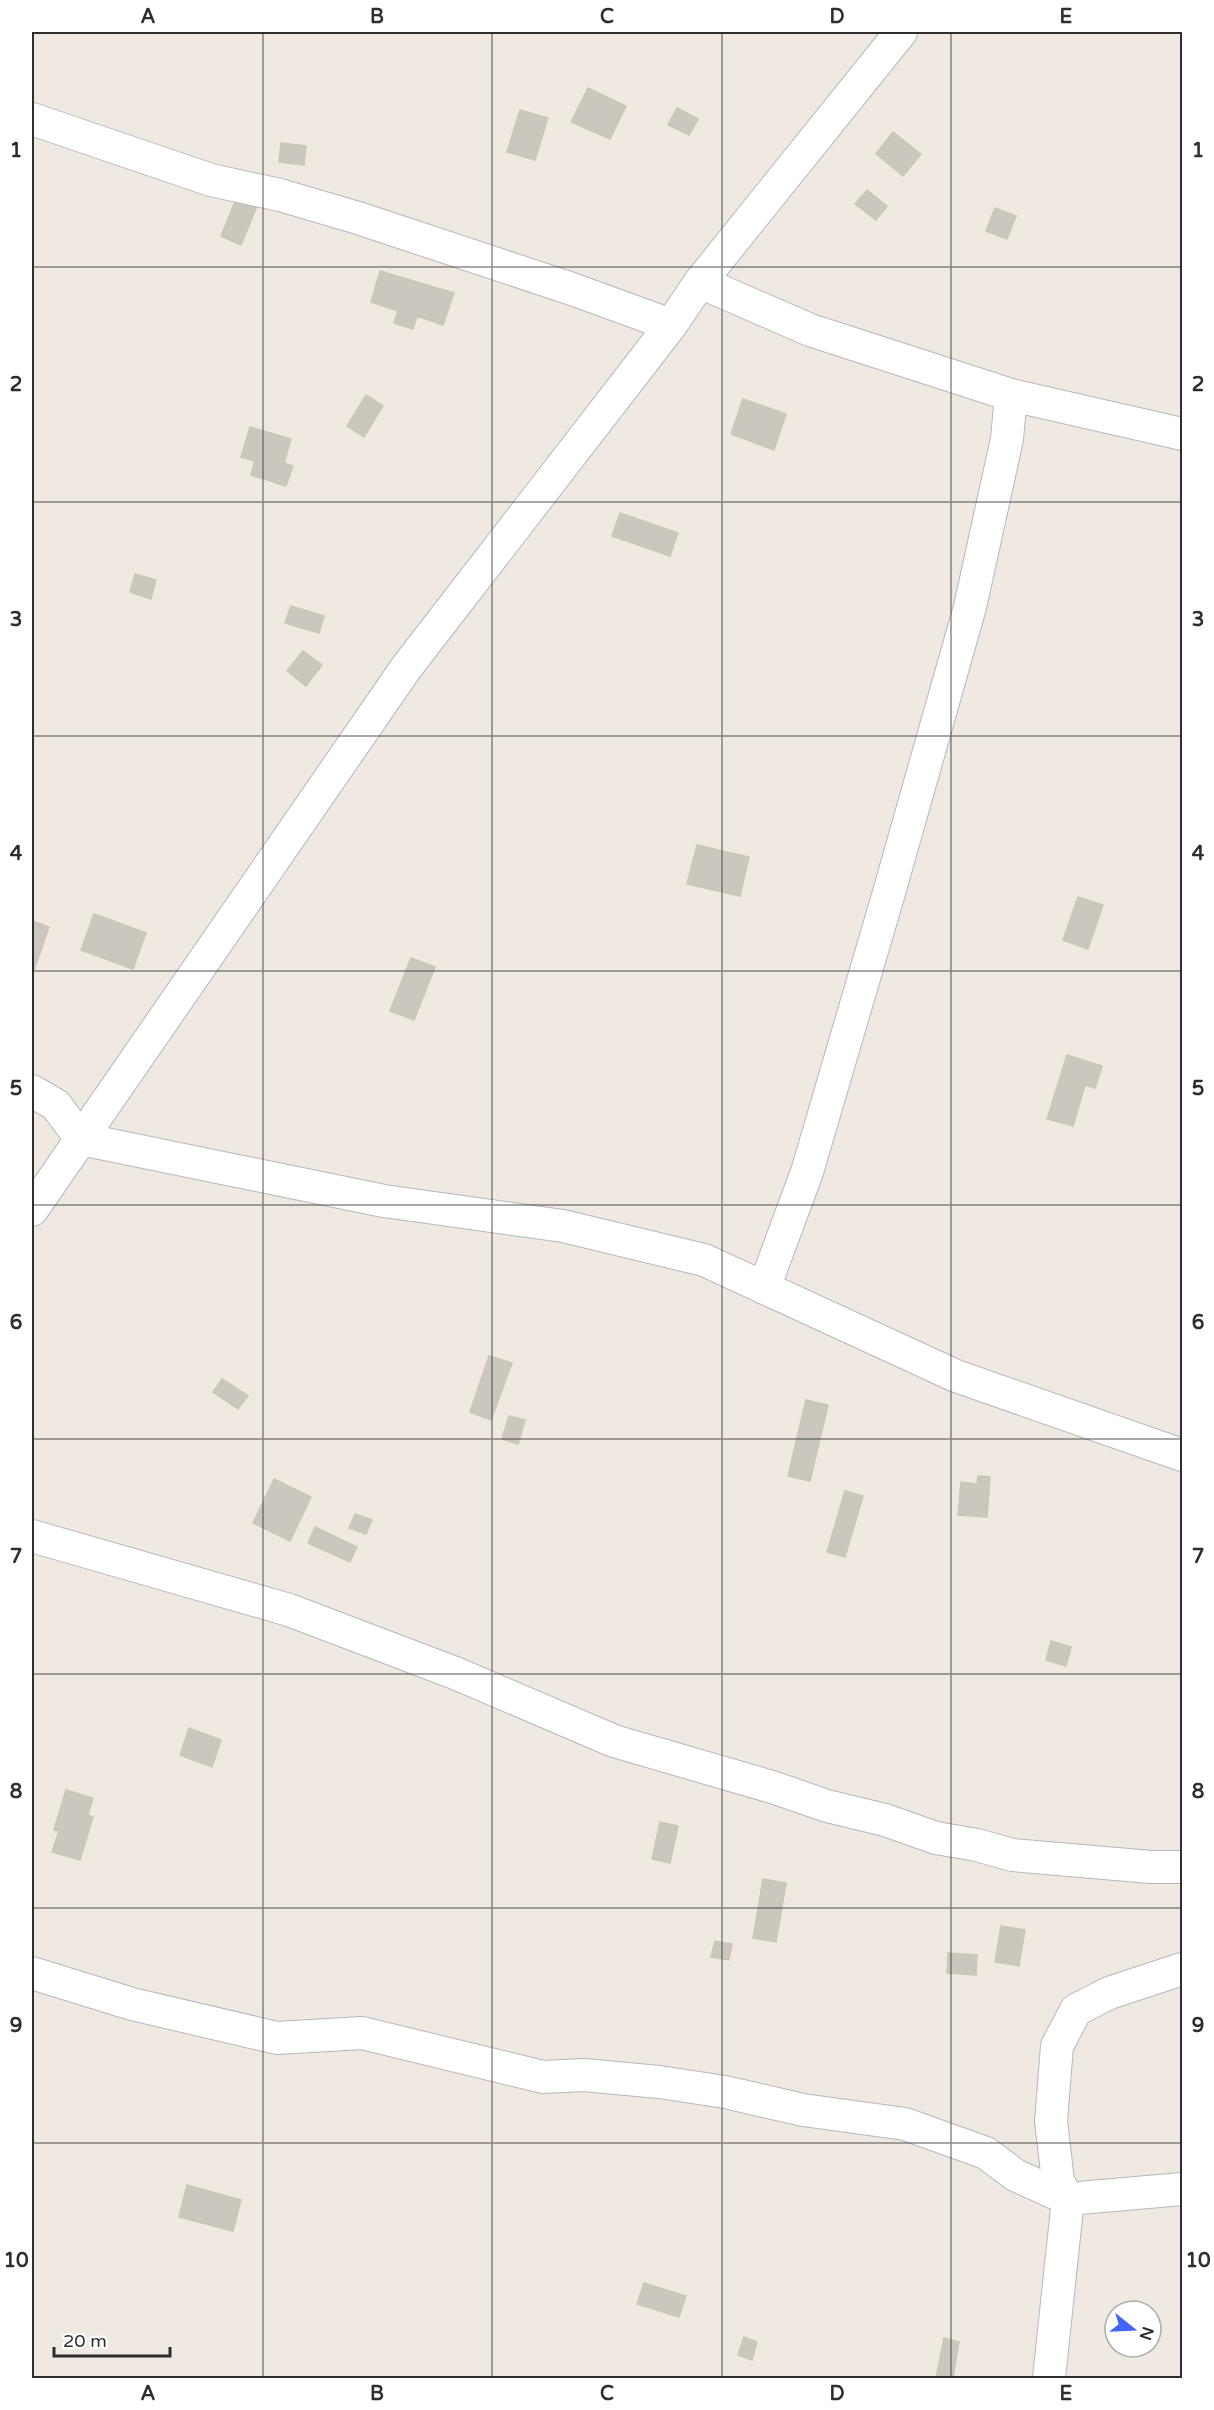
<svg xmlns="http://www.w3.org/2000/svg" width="1214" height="2410" font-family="'Varela Round',sans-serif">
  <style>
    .building { fill: #cbc7bf; stroke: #cbc5ba; stroke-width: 1.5 }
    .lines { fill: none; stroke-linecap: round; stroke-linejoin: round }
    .minor-casing { stroke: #b4b7c1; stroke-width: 34 }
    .minor { stroke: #fff; stroke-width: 32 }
    .grid { fill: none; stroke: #2e2e2e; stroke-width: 1.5; stroke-opacity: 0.55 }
    .neatline { fill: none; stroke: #2e2e2e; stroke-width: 2 }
    .grid-label { font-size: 20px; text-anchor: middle; font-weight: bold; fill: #2e2e2e }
  </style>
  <rect width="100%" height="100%" fill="#efe9e1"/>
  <path class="building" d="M588,88L626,106L610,139L571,122Z
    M677,108L698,119L689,135L668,125Z
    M520,110L548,118L535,160L507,152Z
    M893,132L921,154L903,176L876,154Z
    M281,143L306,146L304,165L279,162Z
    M867,190L887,206L876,220L855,204Z
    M237,197L257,206L241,245L221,236Z
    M995,208L1016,216L1007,239L986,231Z
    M380,271L454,293L443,325L417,316L413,329L394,323L398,311L371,302Z
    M366,395L383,406L364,437L347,426Z
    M743,399L786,414L774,450L731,434Z
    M250,427L291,439L284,463L293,466L286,486L251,475L255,461L241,457Z
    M620,513L678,533L670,556L612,536Z
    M135,574L156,580L151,599L130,592Z
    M291,606L324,616L319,633L285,623Z
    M303,651L322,665L306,686L287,671Z
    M697,845L749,857L740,896L687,884Z
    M1078,897L1103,905L1088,949L1063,940Z
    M94,914L146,933L133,969L81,950Z
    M32,921L49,927L34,970L32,969Z
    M411,958L435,967L414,1020L390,1011Z
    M1067,1055L1102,1066L1095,1088L1085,1085L1073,1126L1047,1119Z
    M489,1356L512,1363L491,1420L470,1412Z
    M222,1379L248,1396L238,1409L213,1392Z
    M806,1400L828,1405L810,1481L788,1476Z
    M509,1416L525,1420L518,1444L502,1439Z
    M978,1476L990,1477L987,1517L958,1515L961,1482L977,1484Z
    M274,1479L311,1497L290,1541L253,1523Z
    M845,1491L863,1496L845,1557L827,1552Z
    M355,1514L372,1520L366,1534L349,1528Z
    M315,1527L357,1547L350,1562L308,1543Z
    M1051,1641L1071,1647L1066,1666L1046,1660Z
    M189,1728L221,1740L212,1767L180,1755Z
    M66,1790L93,1798L88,1815L93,1817L80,1860L52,1852L59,1831L54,1830Z
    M660,1822L678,1826L670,1863L652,1859Z
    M763,1879L786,1883L776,1942L753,1938Z
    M1001,1926L1025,1930L1019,1966L995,1962Z
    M715,1941L732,1944L729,1960L711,1957Z
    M948,1953L977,1955L976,1975L947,1973Z
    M187,2185L241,2200L233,2231L179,2217Z
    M644,2283L686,2296L679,2317L637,2304Z
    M744,2337L757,2342L752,2360L738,2355Z
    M944,2338L959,2342L953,2378H936Z"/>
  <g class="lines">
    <defs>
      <path id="minor" d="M32,119L211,180L280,195L358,218L572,289L671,325
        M700,282L810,330L1011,395L1182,434
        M32,1091L56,1105L81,1139L384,1201L563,1226L704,1260L956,1376L1182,1455
        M32,1210L406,668L671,325L700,282L901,32
        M764,1288L807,1172L888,896L970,607L1007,439L1011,395
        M32,1536L289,1610L455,1673L614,1741L772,1787L827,1806L885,1820L936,1838L977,1845L1012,1855L1151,1867H1182
        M32,1973L132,2004L277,2038L362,2033L543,2077L584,2075L659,2082L725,2092L803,2110L905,2124L986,2153L1015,2175L1068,2199L1182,2189
        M1049,2378L1068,2199L1058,2181L1051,2121L1057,2046L1076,2010L1109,1993L1182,1969"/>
    </defs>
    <use href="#minor" class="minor-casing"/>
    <use href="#minor" class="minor"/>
  </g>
  <path class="grid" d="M263,32V2378M492,32V2378M722,32V2378M951,32V2378M32,267H1182M32,502H1182M32,736H1182M32,971H1182M32,1205H1182M32,1439H1182M32,1674H1182M32,1908H1182M32,2143H1182"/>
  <rect width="1214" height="2410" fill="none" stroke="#ffffff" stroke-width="66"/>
  <g transform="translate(1133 2329) rotate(108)"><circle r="28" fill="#ffffff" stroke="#ababab" stroke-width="1.5"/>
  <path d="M0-4.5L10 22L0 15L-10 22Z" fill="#4264fb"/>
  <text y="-9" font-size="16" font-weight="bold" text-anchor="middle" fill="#2e2e2e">N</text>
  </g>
  <path d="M54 2347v9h116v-9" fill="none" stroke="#2e2e2e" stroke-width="3"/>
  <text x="63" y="2347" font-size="18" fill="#2e2e2e" stroke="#ffffff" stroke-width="4.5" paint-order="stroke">20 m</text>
  <rect x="33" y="33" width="1148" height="2344" class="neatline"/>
  <g class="grid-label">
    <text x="148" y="23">A</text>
    <text x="377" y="23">B</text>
    <text x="607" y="23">C</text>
    <text x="837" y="23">D</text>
    <text x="1066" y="23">E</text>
    <text x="16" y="157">1</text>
    <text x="1198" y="157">1</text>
    <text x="16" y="391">2</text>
    <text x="1198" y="391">2</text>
    <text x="16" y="626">3</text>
    <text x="1198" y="626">3</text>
    <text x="16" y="860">4</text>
    <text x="1198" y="860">4</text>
    <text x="16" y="1095">5</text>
    <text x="1198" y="1095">5</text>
    <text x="16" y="1329">6</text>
    <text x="1198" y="1329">6</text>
    <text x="16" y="1563">7</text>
    <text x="1198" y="1563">7</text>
    <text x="16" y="1798">8</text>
    <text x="1198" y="1798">8</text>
    <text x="16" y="2032">9</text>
    <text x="1198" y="2032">9</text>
    <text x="16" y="2267">10</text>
    <text x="1198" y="2267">10</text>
    <text x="148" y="2400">A</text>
    <text x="377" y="2400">B</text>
    <text x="607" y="2400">C</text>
    <text x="837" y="2400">D</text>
    <text x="1066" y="2400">E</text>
  </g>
</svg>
